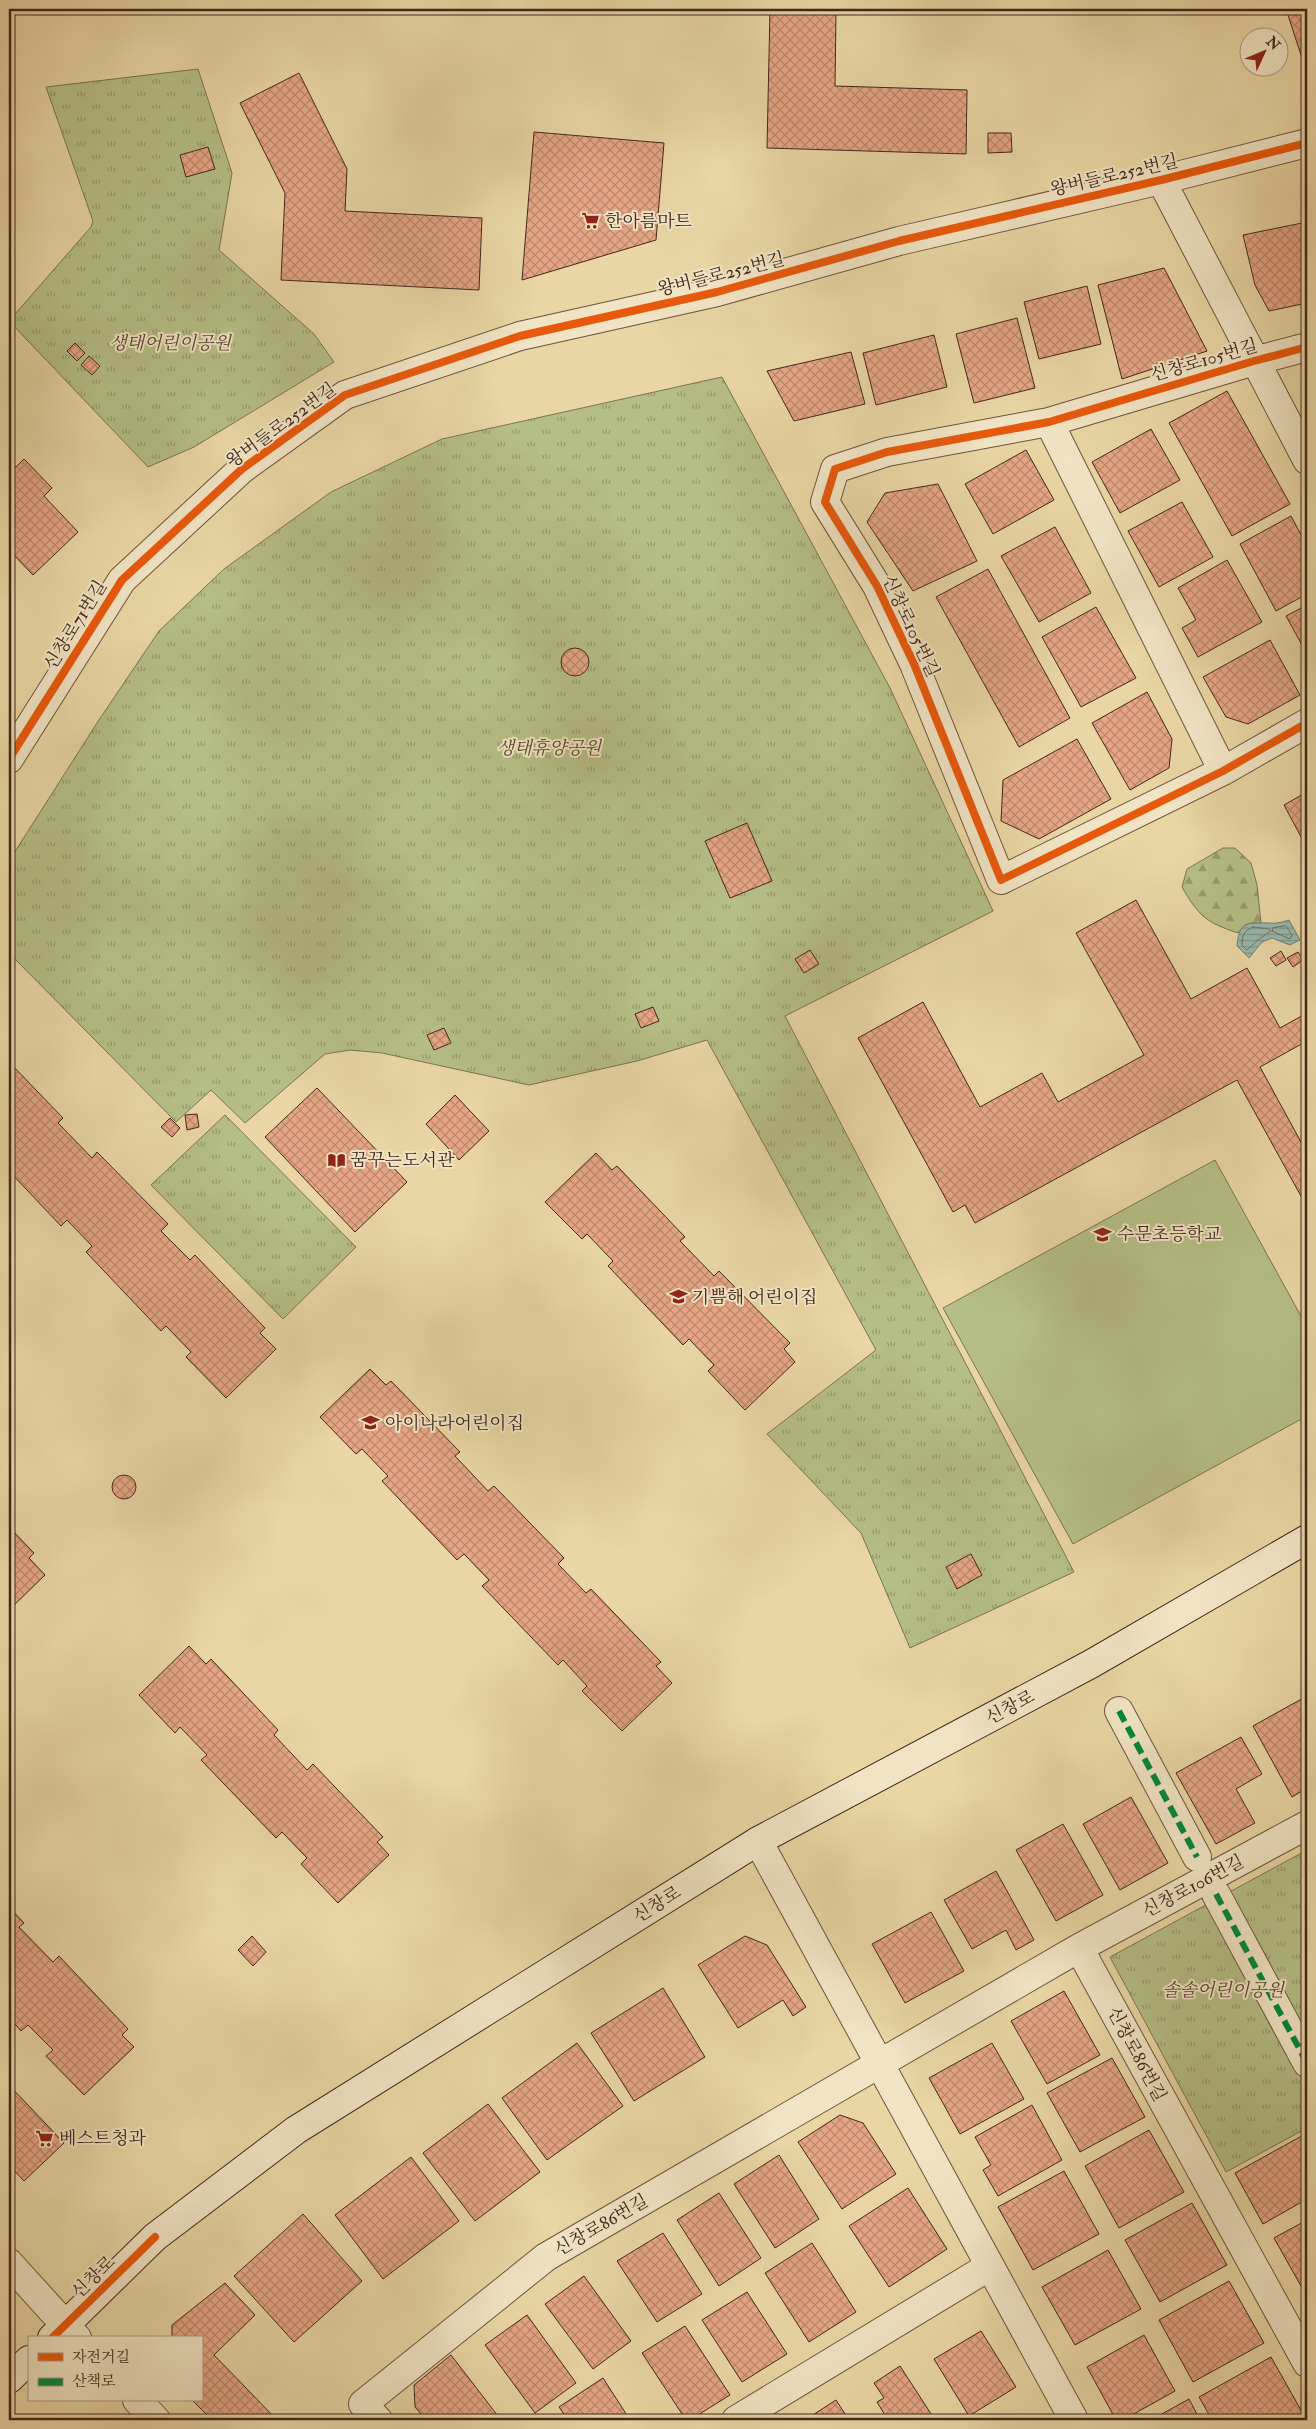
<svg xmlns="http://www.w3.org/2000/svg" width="1316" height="2429" font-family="'IM FELL Double Pica','Noto Serif KR',serif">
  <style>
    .green { fill: #b5be86; stroke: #7c7352 }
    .forest { fill: url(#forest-firs); stroke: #7c7352 }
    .park { fill: url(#park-tufts); stroke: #7c7352 }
    .water { fill: url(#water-rules); stroke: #767e73 }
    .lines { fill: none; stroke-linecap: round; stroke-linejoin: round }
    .shore { stroke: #6d7065; stroke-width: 1 }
    .building { fill: url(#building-cross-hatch); stroke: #42281e }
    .pedestrian-casing { stroke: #6c5440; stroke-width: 30 }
    .minor-casing { stroke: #6c5440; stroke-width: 30 }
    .tertiary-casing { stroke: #6c5440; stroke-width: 30 }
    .secondary-casing { stroke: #42281e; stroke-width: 30 }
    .pedestrian { stroke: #f1e4c4; stroke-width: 28 }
    .minor { stroke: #f1e4c4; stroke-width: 28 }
    .tertiary { stroke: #f1e4c4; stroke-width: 28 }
    .secondary { stroke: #f1e4c4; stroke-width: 28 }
    .quiet { stroke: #00873e; stroke-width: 6; stroke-dasharray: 12 6; stroke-linecap: butt }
    .cycleway-casing { stroke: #f1e4c4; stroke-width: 11 }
    .cycleway { stroke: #e8590c; stroke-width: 8 }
    .labels { text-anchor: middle; stroke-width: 4; stroke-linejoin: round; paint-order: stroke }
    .street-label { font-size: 18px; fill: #42281e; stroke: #f1e4c4 }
    .poi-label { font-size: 18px; fill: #42281e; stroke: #f1e4c4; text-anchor: start }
    .park-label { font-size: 18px; font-style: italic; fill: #594633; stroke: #f1e4c4 }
  </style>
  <defs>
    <pattern id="forest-firs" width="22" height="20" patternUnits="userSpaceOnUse" patternTransform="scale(1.25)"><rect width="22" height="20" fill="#b5be86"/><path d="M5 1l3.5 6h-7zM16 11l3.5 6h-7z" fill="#959a6d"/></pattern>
    <pattern id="park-tufts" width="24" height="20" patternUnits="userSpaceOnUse" patternTransform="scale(1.25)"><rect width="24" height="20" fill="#b5be86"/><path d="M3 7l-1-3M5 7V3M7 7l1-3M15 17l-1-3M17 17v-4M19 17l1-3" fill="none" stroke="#959a6d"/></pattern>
    <pattern id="water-rules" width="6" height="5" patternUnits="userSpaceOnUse" patternTransform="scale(1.25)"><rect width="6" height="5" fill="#98b8ac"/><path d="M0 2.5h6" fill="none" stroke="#7e968b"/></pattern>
    <pattern id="building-cross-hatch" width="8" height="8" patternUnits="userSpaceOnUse" patternTransform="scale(1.25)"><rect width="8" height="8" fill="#e6a685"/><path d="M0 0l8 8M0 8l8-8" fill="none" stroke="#bc876c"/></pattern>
  </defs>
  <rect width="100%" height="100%" fill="#e9d6a4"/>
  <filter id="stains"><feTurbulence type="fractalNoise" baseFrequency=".004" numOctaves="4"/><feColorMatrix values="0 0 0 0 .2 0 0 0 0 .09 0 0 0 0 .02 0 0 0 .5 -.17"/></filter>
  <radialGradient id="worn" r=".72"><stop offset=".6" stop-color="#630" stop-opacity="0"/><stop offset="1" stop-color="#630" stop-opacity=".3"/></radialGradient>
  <path class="green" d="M1215,1160L1307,1327V1416L1073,1544L943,1308Z"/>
  <path class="forest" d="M1223,848H1235L1251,863L1257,885L1261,923C1249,922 1244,924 1238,933C1205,922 1199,916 1182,887L1187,869Z"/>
  <path class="park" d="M198,69L232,173L219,250L314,334L334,362L194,447L148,467L9,321L91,227L93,221L46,87Z
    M722,377L890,688L993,911L785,1016L1074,1572L910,1648L861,1533L767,1434L876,1350L707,1040L637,1061L529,1085L382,1053L350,1050L325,1054L245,1123L211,1090L176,1122L9,953V861L97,723L159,631L224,569L331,492L442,439Z
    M225,1115L356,1247L283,1319L151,1185Z
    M1307,1850V2128L1226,2172L1110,1957Z"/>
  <path class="water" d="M1289,920L1300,940L1290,945L1272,938L1262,942L1249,958L1237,946C1239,921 1247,923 1269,923C1275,924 1282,922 1289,920Z"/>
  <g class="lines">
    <path class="shore" d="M1286,926L1292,935L1290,939L1272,931L1273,928Z
      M1253,927L1269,929L1271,931L1259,939L1247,950L1242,945C1242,935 1244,931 1253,927Z"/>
  </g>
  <path class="building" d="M770,9H836L835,86L967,90L966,154L767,148Z
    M1286,9H1307V57L1302,58Z
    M299,73L347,169L345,211L482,218L479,290L281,280L285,193L240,103Z
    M534,132L664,143L656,240L522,280Z
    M988,133H1011L1012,152L988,153Z
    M208,147L215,169L186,177L180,155Z
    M1307,222V272L1304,273L1307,285V303L1269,311L1255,285L1243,235Z
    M1164,268L1207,351L1122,379L1098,285Z
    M1087,286L1101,344L1039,359L1024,302Z
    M1017,318L1035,388L974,403L956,334Z
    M934,335L947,387L876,405L863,353Z
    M75,343L85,353L77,361L67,351Z
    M851,352L865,404L794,421L767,371Z
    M89,356L100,366L92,375L81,365Z
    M1227,391L1290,504L1232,536L1169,423Z
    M1151,429L1180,480L1120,513L1092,462Z
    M1026,450L1054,500L993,534L965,484Z
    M24,459L52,488L44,496L78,532L33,575L9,550V460L16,467Z
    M938,484L977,561L913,591L867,522L885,493Z
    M1182,502L1213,557L1159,587L1128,531Z
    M1291,516L1307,546V594L1276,611L1240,544Z
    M1055,527L1091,593L1039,622L1001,556Z
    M1227,560L1262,622L1198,657L1182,628L1196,620L1178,588Z
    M988,569L1070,718L1019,747L936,597Z
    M1307,605V654L1286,616Z
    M1096,607L1136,678L1081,707L1042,637Z
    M1270,640L1300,695L1248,724L1226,717L1203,677Z
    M561 662a14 14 0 1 1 28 0a14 14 0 1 1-28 0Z
    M1147,692L1172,739L1169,768L1130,790L1092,723Z
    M1077,739L1111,799L1039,839L1001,821L1003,780Z
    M1307,792V848L1284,805Z
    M747,823L772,881L730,898L705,841Z
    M1136,900L1191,999L1247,968L1280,1028L1307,1013V1041L1260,1067L1307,1153V1207L1237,1080L975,1223L965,1205L953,1212L858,1038L923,1002L980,1107L1042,1073L1058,1102L1144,1055L1076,933Z
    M810,950L819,964L804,973L795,959Z
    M1281,951L1286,960L1276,966L1270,958Z
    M1298,952L1303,960L1293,967L1287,958Z
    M653,1007L659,1021L641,1028L635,1014Z
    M444,1028L451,1043L434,1050L427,1035Z
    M9,1062L63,1118L58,1123L92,1158L97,1152L168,1224L161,1231L190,1260L195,1255L265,1328L260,1333L276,1349L226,1398L186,1357L191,1352L166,1326L161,1331L86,1252L92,1246L67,1220L61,1226L9,1171Z
    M317,1088L407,1182L355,1232L265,1137Z
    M455,1095L489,1131L459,1160L426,1124Z
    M197,1114L199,1127L187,1130L185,1115Z
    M170,1118L180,1128L172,1137L161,1127Z
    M596,1153L612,1170L617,1166L685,1237L680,1241L714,1276L719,1271L790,1343L784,1349L795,1362L745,1410L708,1371L714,1365L689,1339L683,1345L608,1266L613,1261L587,1234L582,1239L545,1202Z
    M370,1369L386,1385L391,1381L460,1452L455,1456L488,1491L494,1486L564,1558L558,1564L586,1593L591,1589L661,1662L656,1666L672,1683L622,1731L582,1691L587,1686L563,1660L558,1665L482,1586L489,1580L464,1554L457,1560L382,1481L388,1476L362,1449L356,1454L320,1417Z
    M112 1487a12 12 0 1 1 24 0a12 12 0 1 1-24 0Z
    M9,1527L34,1553L29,1558L45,1575L9,1610Z
    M971,1554L982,1575L957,1589L946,1567Z
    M189,1646L206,1664L211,1659L278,1730L274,1735L307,1770L313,1764L383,1837L377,1842L389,1855L338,1903L301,1864L307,1858L282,1832L276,1838L201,1760L207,1755L180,1727L175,1733L139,1695Z
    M1307,1696V1762L1302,1765L1307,1773V1788L1292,1797L1253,1726Z
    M1241,1737L1262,1774L1236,1789L1255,1823L1216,1844L1176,1773Z
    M1131,1797L1168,1863L1120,1890L1083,1824Z
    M1063,1824L1103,1895L1056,1921L1016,1850Z
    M996,1871L1034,1940L1016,1950L1006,1930L972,1949L944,1900Z
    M9,1907L24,1923L19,1927L53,1962L59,1956L128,2029L122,2035L134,2047L84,2095L46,2056L53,2050L28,2025L21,2031L9,2017Z
    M931,1912L964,1971L905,2003L872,1944Z
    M252,1936L266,1952L253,1966L238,1950Z
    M745,1936L767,1945L806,2007L793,2016L783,2000L738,2028L698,1965Z
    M663,1988L705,2057L634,2101L591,2033Z
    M1064,1991L1100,2055L1047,2084L1011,2021Z
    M577,2043L623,2106L547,2160L502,2098Z
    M992,2043L1024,2099L960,2134L929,2078Z
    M1112,2058L1145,2117L1080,2152L1047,2093Z
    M9,2085L64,2143L24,2181L9,2165Z
    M488,2104L540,2172L475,2221L423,2153Z
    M1032,2105L1062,2160L998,2196L983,2170L991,2165L975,2137Z
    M840,2115L863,2123L896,2174L842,2209L798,2142Z
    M1149,2130L1184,2192L1119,2228L1085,2166Z
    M1307,2133V2199L1263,2224L1235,2173Z
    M779,2155L819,2219L775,2248L734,2184Z
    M411,2157L459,2221L383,2279L335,2215Z
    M1064,2171L1099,2234L1033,2270L998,2207Z
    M908,2188L947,2249L889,2287L849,2226Z
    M719,2193L761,2258L719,2286L677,2220Z
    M1192,2203L1227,2265L1160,2302L1125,2240Z
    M303,2214L362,2281L294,2342L234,2276Z
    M1307,2220V2282L1301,2286L1274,2238Z
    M663,2233L702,2294L657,2322L617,2261Z
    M812,2243L856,2312L809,2342L765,2273Z
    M1108,2250L1141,2309L1075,2345L1042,2287Z
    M584,2276L631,2341L593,2369L545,2304Z
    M1229,2281L1264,2343L1193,2382L1159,2320Z
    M225,2283L255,2315L214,2355L277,2420H212L192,2400H201V2338H172V2325Z
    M747,2292L787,2354L742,2382L702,2320Z
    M527,2315L576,2383L535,2413L485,2345Z
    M685,2326L730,2395L690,2420H686L642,2353Z
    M981,2331L1016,2387L969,2416L934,2359Z
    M1144,2335L1175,2391L1123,2420H1116L1087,2367Z
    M451,2355L501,2420H426L415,2407L414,2385Z
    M1271,2357L1306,2419L1212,2420L1199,2397Z
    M900,2366L935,2420H888L877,2402L884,2398L874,2383Z
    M603,2378L630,2420H568L559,2407Z
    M1189,2399L1200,2420H1151Z
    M836,2400L849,2420H805Z"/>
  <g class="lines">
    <defs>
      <path id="pedestrian" d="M1119,1711L1197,1857
        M1216,1894L1307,2063"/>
      <path id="minor" d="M1161,180L1307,460
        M1307,347L1254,361L1049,422L887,452L835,469L825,502L877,586L914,664L1001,880L1223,771L1307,723
        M1049,422L1223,771
        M758,1841L1074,2420
        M1079,1948L1307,2363
        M9,2263L77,2338
        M137,2400L156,2420
        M378,2420L363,2404L546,2257L1079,1948L1307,1825
        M736,2420L990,2266"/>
      <path id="tertiary" d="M9,759L122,580L242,469L345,395L520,336L717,292L899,241L1161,180L1307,143"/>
      <path id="secondary" d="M52,2338L155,2237L296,2130L758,1841L1091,1664L1307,1539
        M9,2379L29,2360"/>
    </defs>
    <use href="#pedestrian" class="pedestrian-casing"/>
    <use href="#minor" class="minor-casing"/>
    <use href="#tertiary" class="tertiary-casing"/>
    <use href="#secondary" class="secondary-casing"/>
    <use href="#pedestrian" class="pedestrian"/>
    <use href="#minor" class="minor"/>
    <use href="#tertiary" class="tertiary"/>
    <use href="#secondary" class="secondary"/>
    <path class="quiet" d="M1119,1711L1197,1857
      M1216,1894L1307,2063"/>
    <defs>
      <path id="cycleway" d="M1307,347L1254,361L1049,422L887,452L835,469L825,502L877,586L914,664L1001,880L1223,771L1307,723
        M9,759L122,580L242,469L345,395L520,336L717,292L899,241L1161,180L1307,143
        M52,2338L155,2237"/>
    </defs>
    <use href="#cycleway" class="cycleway-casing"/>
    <use href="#cycleway" class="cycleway"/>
  </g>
  <defs>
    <symbol id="supermarket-bare" viewBox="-9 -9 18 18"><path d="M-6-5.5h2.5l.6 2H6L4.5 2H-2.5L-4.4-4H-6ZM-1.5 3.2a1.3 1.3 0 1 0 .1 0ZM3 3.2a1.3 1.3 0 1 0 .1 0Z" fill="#8f2418" stroke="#f1e4c4" stroke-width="2.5" paint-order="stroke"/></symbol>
    <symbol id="library-bare" viewBox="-9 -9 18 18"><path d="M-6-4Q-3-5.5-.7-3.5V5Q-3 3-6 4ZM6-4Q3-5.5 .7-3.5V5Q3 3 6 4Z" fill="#8f2418" stroke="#f1e4c4" stroke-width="2.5" paint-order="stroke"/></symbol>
    <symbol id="school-bare" viewBox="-9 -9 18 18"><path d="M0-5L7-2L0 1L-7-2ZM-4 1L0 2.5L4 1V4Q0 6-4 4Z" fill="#8f2418" stroke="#f1e4c4" stroke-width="2.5" paint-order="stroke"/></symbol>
  </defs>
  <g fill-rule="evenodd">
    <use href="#supermarket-bare" x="578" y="208" width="25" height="25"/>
    <use href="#library-bare" x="324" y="1148" width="25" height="25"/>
    <use href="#school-bare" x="1090" y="1222" width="25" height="25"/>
    <use href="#school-bare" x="666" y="1284" width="25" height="25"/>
    <use href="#school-bare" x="358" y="1410" width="25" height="25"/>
    <use href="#supermarket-bare" x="32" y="2126" width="25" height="25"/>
  </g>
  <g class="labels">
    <g class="street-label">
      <text transform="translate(1114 175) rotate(-13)" y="6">왕버들로252번길</text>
      <text transform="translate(721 274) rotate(-14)" y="6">왕버들로252번길</text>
      <text transform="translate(1204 360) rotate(-16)" y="6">신창로105번길</text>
      <text transform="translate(281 425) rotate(-36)" y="6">왕버들로252번길</text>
      <text transform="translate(75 625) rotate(-58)" y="6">신창로71번길</text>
      <text transform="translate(911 626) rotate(65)" y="6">신창로105번길</text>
      <text transform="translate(1010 1707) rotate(-28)" y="6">신창로</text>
      <text transform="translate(1193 1886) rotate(-28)" y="6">신창로106번길</text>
      <text transform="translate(657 1904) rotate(-32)" y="6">신창로</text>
      <text transform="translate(1137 2054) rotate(62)" y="6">신창로86번길</text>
      <text transform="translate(601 2225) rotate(-30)" y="6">신창로86번길</text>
      <text transform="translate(93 2277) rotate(-44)" y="6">신창로</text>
    </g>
    <g class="poi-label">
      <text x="605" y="227">한아름마트</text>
      <text x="350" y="1166">꿈꾸는도서관</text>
      <text x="1117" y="1240">수문초등학교</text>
      <text x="692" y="1303">기쁨해 어린이집</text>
      <text x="385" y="1429">아이나라어린이집</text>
      <text x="59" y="2144">베스트청과</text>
    </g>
    <g class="park-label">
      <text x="170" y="349">생태어린이공원</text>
      <text x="549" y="754">생태휴양공원</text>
      <text x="1223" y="1996">솔솔어린이공원</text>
    </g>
  </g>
  <rect width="1316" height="2429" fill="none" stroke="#e9d6a4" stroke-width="30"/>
  <rect x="10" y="10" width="1296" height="2409" fill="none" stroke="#42281e" stroke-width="2.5"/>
  <rect x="15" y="15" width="1286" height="2399" fill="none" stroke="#42281e"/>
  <rect x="28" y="2336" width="175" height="65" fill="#f1e4c4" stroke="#ab9982"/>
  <rect x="38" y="2353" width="25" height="8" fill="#e8590c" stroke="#ab9982"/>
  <text x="72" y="2362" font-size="15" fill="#42281e">자전거길</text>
  <rect x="38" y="2378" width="25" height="8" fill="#00873e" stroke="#ab9982"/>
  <text x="72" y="2386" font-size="15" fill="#42281e">산책로</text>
  <g transform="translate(1264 52) rotate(46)"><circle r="24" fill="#f1e4c4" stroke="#ab9982"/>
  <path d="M0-4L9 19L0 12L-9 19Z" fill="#8f2418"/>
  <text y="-8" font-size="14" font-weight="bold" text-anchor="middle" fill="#42281e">N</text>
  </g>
  <rect width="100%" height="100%" filter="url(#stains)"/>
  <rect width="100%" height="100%" fill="url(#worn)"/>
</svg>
